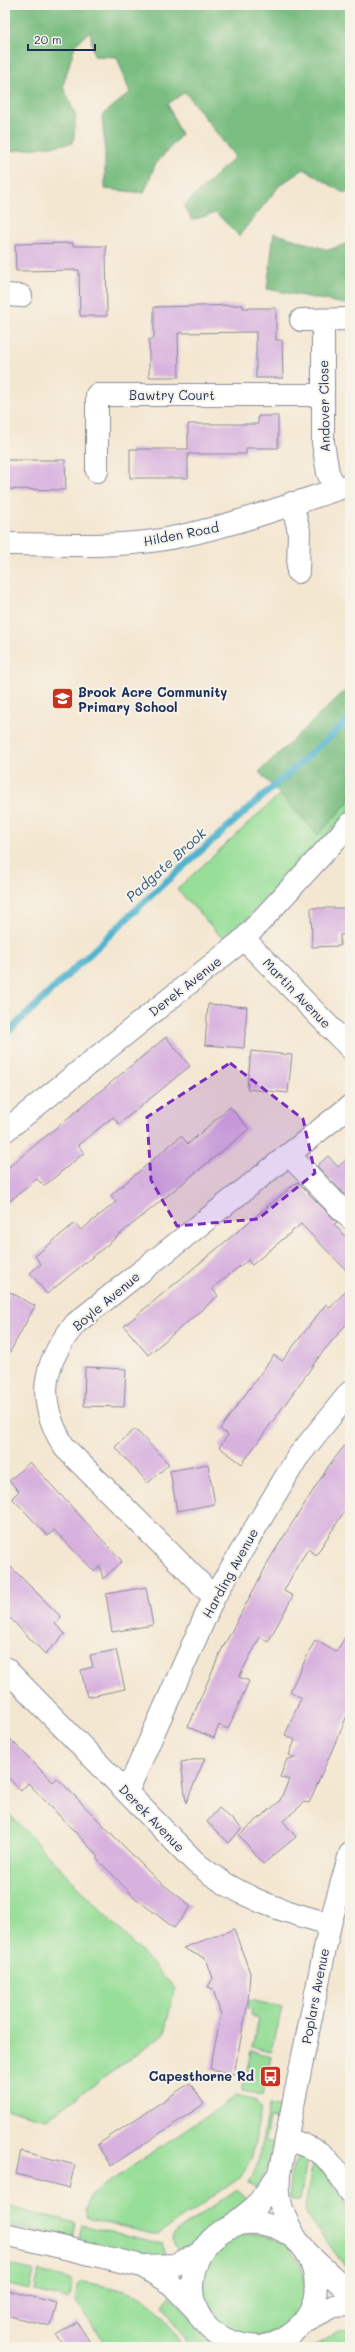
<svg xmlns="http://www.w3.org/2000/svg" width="355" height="2352" font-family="Mali,sans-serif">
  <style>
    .green { fill: #97de98; stroke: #59867b }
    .forest { fill: #79bd80; stroke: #4a766f }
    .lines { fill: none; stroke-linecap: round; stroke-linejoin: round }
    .stream { stroke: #50b4cf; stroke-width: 7 }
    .building { fill: #d8b2df }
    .minor-casing { stroke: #888b98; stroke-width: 24 }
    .minor { stroke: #fff; stroke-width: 22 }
    .marked { fill: #7b2cbf; fill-opacity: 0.2; stroke: #7b2cbf; stroke-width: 3; stroke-dasharray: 8 5; stroke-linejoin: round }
    .labels { text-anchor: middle; stroke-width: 4; stroke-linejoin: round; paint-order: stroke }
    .street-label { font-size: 13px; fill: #1b2f5e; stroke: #f7f3e8 }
    .poi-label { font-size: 13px; font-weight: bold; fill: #1b2f5e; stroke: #f7f3e8; text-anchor: start }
    .water-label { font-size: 14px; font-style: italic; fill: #2b5780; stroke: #f7f3e8 }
  </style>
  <rect width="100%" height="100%" fill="#f7f3e8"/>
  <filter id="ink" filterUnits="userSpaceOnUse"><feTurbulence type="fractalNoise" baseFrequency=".025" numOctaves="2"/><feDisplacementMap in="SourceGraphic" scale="8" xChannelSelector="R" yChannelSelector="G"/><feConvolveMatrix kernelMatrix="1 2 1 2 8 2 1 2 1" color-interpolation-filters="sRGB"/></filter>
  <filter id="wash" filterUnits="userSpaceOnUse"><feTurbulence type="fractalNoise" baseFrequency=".012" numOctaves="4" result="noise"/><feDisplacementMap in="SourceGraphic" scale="16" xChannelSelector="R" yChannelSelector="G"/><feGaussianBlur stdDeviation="0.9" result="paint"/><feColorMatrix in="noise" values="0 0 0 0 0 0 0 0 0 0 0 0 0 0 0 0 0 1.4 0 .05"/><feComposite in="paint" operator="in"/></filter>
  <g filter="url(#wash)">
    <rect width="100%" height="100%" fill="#f4e7d2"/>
    <path class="green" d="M350,730V810L226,942L177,889Z
      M5,1810L175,1988L164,2034L47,2119L5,2109Z
      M249,2000L282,2007L272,2051L252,2047L259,2018L251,2016L252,2010L247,2009Z
      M251,2051L271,2056L263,2095L242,2091Z
      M236,2096L257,2101L261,2108L252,2157L241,2177L159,2234H152L88,2218L85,2211L90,2195Z
      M269,2105L280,2107L277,2120L269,2119L265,2141L274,2143L269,2164L257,2189L249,2183L257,2166Z
      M308,2153L300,2201L290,2199C288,2187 290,2167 298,2157Z
      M313,2161L318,2163L350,2209V2273L306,2214L305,2207Z
      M237,2189L248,2199L193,2244L178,2252L172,2239L173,2235Z
      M5,2206L76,2223L73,2240L5,2224Z
      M82,2225L163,2244L166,2256L146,2257L78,2242Z
      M203 2285a51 51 0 1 1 102 0a51 51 0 1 1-102 0Z
      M8,2264L34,2271L30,2290L5,2284Z
      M39,2271L70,2280L72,2285L68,2299L35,2291Z
      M82,2282C92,2283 103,2286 113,2288C156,2297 160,2313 183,2347H107L75,2300L78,2285Z
      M171,2295L213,2343L215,2347H190L163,2305Z
      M350,2328V2347H313L340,2330Z"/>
    <path class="forest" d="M5,5H350V193L342,192L304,169L280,185L239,236L216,213L192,220L184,206L235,157L185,92L168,104L181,135L155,165L144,193L105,189V152L102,115L130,93L117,57L94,56L90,31L75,45L63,86L76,117L73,143L5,152Z
      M274,233L328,250L350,243V305L267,289Z
      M350,686V800L318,835L259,772Z"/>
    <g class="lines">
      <path class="stream" d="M5,1035L160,887L350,719"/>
    </g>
    <g id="blocks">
      <path class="building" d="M73,243V246H106L107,316H80L79,270L16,271L15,244Z
        M243,305V308H276V340H282L283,378H256V332L178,333L179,377H149V339H154V307Z
        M258,416H278V448H246V454H188V478H130V449H188V424H258Z
        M5,460H65L66,490L5,489Z
        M311,908H350V934L340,935V946L312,947Z
        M208,1004L247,1007L244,1048L205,1045Z
        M166,1037L190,1066L119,1124L113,1117L78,1145L84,1153L44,1186L37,1179L5,1205V1170Z
        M251,1051L292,1055L288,1093L247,1089Z
        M230,1107L249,1129L47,1294L30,1273L41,1264L35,1256L75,1223L81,1230L116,1202L111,1195L181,1136L188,1144Z
        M328,1156L338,1167L350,1156V1200L317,1166Z
        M297,1182L337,1222L334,1224L350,1241V1274L301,1224L252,1265L248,1260L212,1288L218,1296L148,1355L124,1326Z
        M350,1286V1320L321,1354L242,1464L219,1447L228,1435L220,1429L274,1355L282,1361L326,1304L330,1308Z
        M10,1292L35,1306L5,1361V1303Z
        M85,1367L126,1369L124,1407L84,1406Z
        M135,1429L169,1464L148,1483L115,1447Z
        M350,1439V1503L316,1555L308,1549L296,1568L284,1591L293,1596L268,1642L260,1637L239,1677L249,1681L228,1729L219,1725L214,1738L188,1727L220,1653L272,1555L330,1464Z
        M30,1462L122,1561L103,1579L100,1566L94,1571L54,1530L48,1536L12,1498L19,1491L9,1481Z
        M208,1464L215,1504L177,1511L170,1471Z
        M5,1561L61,1617L55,1624L65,1634L45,1654L5,1613Z
        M146,1587L153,1625L112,1632L106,1594Z
        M350,1629V1709L309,1803L305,1802L283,1821L296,1837L263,1864L239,1835L279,1802L289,1780L280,1777L287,1759L295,1758L289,1755L295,1740L285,1735L301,1698L290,1691L315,1640L336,1652Z
        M116,1650L125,1689L87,1697L81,1670L93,1667L90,1655Z
        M5,1734L53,1782L57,1778L156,1879L191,1906L174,1928L134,1897L116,1878L97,1859L99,1857L28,1783L21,1791L5,1774Z
        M205,1758L186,1803L181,1762Z
        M219,1808L242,1828L229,1843L207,1822Z
        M234,1929L250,1973L248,2002L234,2074L210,2069L221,2015L213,1989L208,1987L213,1978L206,1959L183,1948Z
        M190,2083L204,2104L111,2166L97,2145Z
        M21,2151L75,2165L69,2188L16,2174Z
        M5,2290L57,2303L51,2326L5,2315Z
        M77,2322L93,2347H64L56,2335Z"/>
    </g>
  </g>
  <g filter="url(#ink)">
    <use href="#blocks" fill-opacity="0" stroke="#888b98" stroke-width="1"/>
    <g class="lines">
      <defs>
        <path id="minor" d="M5,295L21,296
          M301,320L350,319
          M323,320V443L328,473L336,489
          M97,471V395H322
          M292,503L299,531L298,572
          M5,544C56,544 109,548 160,540C225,529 288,505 350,485
          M244,939L350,1048
          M5,1131L244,939L350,824
          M289,1155L350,1218
          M214,1597L65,1448C36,1402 41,1364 76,1323L350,1106
          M5,1668L196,1863C238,1897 278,1910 330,1924
          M127,1792L214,1597L297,1458L350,1392
          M286,2139C328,2152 326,2156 350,2192
          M230,2227L256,2206L279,2174
          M5,2234L142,2266L174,2265L200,2254
          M298,2242C283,2216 277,2204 279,2174L330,1924L350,1854
          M310,2256L350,2293
          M142,2266L171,2284L196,2310
          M305,2321L334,2306L350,2305
          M260,2347C149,2341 189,2197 274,2227C288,2232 303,2243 309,2257C328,2302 305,2334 262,2347"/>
      </defs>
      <use href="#minor" class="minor-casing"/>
      <use href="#minor" class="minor"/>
    </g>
  </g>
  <path class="marked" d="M230,1063L303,1119L315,1173L258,1219L177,1226L151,1180L147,1117Z"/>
  <defs>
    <symbol id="school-square" viewBox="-11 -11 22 22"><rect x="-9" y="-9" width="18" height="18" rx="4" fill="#c8321e" stroke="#f7f3e8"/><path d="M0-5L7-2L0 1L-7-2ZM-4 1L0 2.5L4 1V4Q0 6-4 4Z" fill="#fff"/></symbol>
    <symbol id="bus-square" viewBox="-11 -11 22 22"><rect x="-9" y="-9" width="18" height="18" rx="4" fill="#c8321e" stroke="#f7f3e8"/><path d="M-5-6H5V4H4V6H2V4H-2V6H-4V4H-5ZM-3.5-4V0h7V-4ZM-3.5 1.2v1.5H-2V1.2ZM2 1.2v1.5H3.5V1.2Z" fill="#fff"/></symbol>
  </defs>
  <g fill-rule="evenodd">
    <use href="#school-square" x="50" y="686" width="25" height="25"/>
    <use href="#bus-square" x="258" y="2064" width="25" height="25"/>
  </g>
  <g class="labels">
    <g class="street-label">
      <text x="172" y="400">Bawtry Court</text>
      <text transform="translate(324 406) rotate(-91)" y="5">Andover Close</text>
      <text transform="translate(181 534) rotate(-11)" y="5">Hilden Road</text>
      <text transform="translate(185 986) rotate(-38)" y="5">Derek Avenue</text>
      <text transform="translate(297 993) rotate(46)" y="5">Martin Avenue</text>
      <text transform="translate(106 1301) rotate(-40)" y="5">Boyle Avenue</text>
      <text transform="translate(230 1573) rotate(-61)" y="5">Harding Avenue</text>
      <text transform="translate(152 1818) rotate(46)" y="5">Derek Avenue</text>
      <text transform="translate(315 1996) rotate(-79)" y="5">Poplars Avenue</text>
    </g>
    <g class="poi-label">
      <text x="78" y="697">Brook Acre Community<tspan x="78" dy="15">Primary School</tspan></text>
      <text x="254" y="2081" text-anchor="end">Capesthorne Rd</text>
    </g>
    <g class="water-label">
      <text transform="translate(166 865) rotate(-42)" y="5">Padgate Brook</text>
    </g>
  </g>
  <rect width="355" height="2352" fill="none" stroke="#f7f3e8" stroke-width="20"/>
  <path d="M28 44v6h67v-6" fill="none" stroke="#1b2f5e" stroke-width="2"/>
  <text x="34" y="44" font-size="12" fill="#1b2f5e" stroke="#f7f3e8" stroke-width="3" paint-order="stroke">20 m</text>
</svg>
